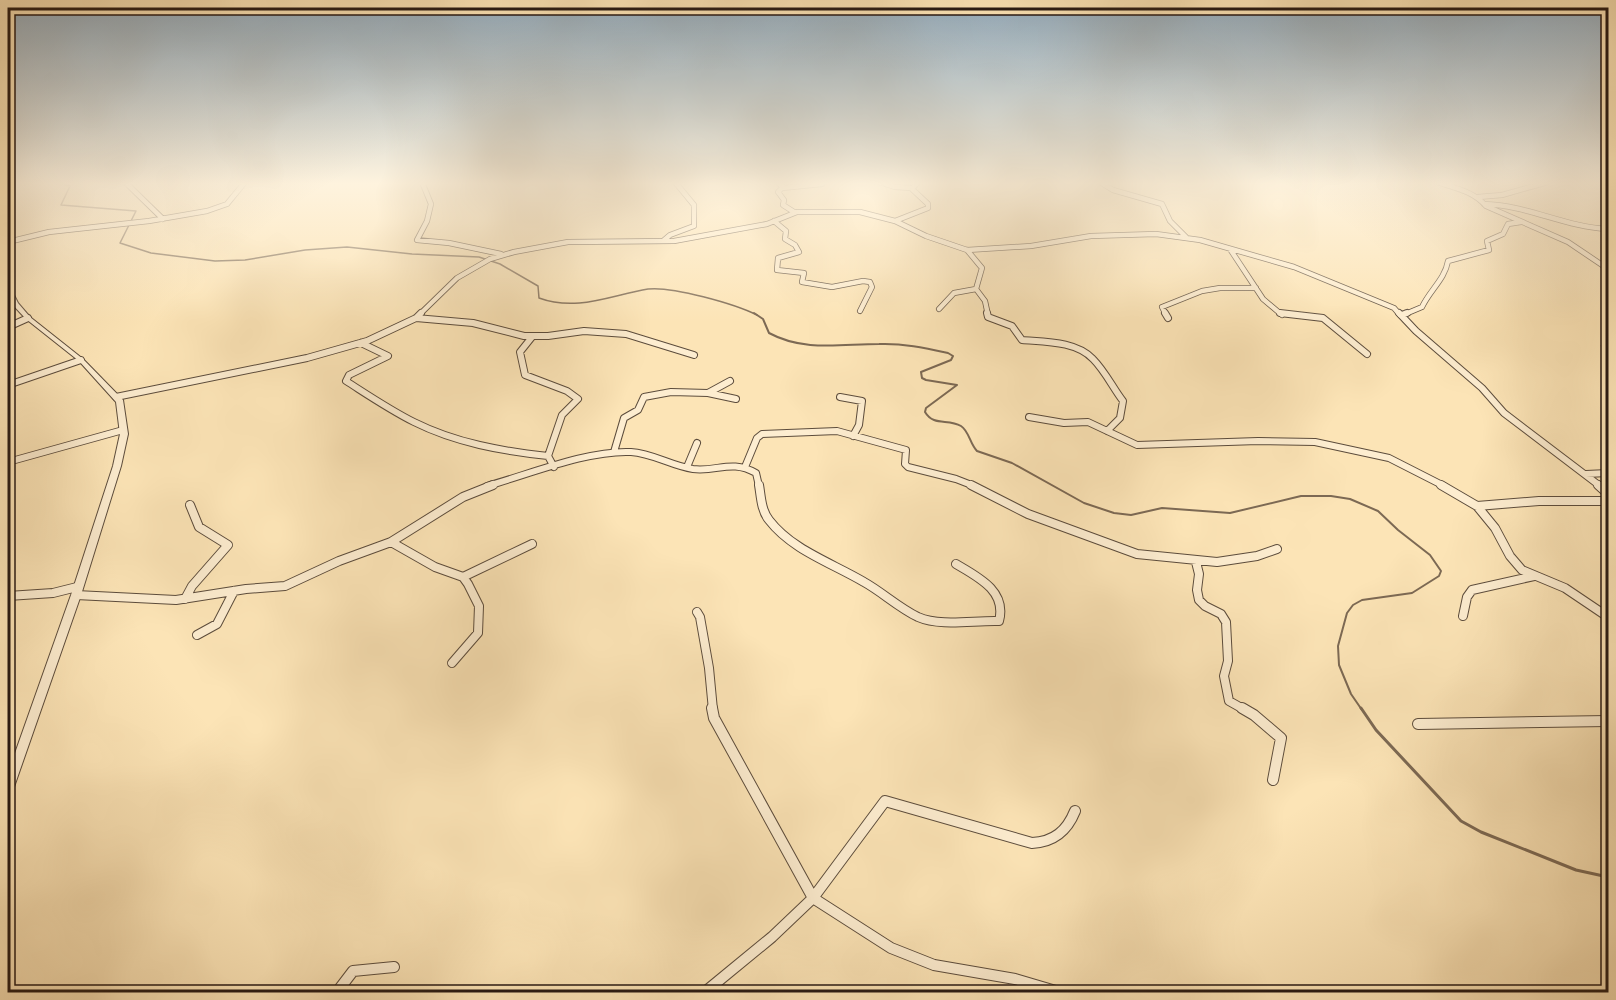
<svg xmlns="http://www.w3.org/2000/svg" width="1616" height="1000" font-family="'Libre Bodoni',serif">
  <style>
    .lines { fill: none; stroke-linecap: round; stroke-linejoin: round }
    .stream-far2 { stroke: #7c6954; stroke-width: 1.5 }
    .stream-far1 { stroke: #7c6954; stroke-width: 2 }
    .stream { stroke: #7c6954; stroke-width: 3 }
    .minor-far3-casing { stroke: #5c4c3c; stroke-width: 6 }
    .minor-far2-casing { stroke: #5c4c3c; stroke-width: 8 }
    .minor-far1-casing { stroke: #5c4c3c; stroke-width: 10 }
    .minor-casing { stroke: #5c4c3c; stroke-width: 12 }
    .tertiary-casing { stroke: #5c4c3c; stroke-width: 2 }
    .minor-far3 { stroke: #fdedd0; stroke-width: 4.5 }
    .minor-far2 { stroke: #fdedd0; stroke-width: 6 }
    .minor-far1 { stroke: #fdedd0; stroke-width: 8 }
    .minor { stroke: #fdedd0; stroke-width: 10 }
    .tertiary { fill: #fdedd0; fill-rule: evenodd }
  </style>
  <rect width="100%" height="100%" fill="#fce4b6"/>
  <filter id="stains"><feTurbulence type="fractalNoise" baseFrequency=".00333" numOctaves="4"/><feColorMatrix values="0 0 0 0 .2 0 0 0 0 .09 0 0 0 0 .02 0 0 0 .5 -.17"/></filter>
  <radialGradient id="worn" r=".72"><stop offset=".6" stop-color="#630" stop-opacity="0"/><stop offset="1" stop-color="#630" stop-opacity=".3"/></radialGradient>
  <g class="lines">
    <path class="stream-far2" d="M56,182L70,186L61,205L136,211L120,243L151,253L215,261L245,260L305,250L347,247L412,254L479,257L500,264L538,286L539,298C577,312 611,295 648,289C672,286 735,304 757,315"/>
    <path class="stream-far1" d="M754,313L763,319L769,333C804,352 841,344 879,344C902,343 925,348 948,353L953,356L951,360L921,372L922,378L926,380L957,385L926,408L925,412C934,427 948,418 961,426C969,431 970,444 977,451L1012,463L1084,503L1114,513L1131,515L1162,508L1230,513L1301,496H1331L1350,499L1378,511L1398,530L1430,555L1441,571L1439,576L1412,593L1362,600L1353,605L1347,613L1338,646L1339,665L1351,694L1362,710"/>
    <path class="stream" d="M1361,708L1376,730L1461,821L1481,832L1576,870L1608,877"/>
    <defs>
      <path id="minor-far3" d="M125,182L163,219
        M422,182L431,204L427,221L417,240L449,243L501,254
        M777,182L783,187L778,192L784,200L783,205L794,212
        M879,182L895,187L912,188
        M1100,182L1113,190L1162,204L1170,221L1186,237
        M1437,182C1455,188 1473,191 1486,206L1568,242L1608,269
        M782,188L822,184
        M1478,197L1502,195L1548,182
        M1484,204C1527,205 1565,227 1608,229
        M774,221L786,231L785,239L795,245L799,252L778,258L777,270L804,273L802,282L832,287L863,281L870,282L872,287L860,311
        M895,221L928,208V204L912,189L918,182
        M663,241L670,235L694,226V205L675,182
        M8,242L49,232L149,221L207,211L227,204L245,182
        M1230,249L1263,299L1282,315
        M967,250L982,268L976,289L985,301L988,315
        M939,309L954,293L976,289
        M419,315L457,278L490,259L514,252L568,242L674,241L767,224L797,212H860L895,221L926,236L967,250L1031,246L1091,236L1156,234L1200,240L1294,267L1394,308L1400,315
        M1166,315L1162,307L1202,291L1220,288H1256
        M1403,315L1422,307C1430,290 1445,279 1448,261L1489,250L1487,241L1503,234L1508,224L1521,222"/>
      <path id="minor-far2" d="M987,313L988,317L1012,326L1022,340C1045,342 1076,341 1093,359C1105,371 1113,388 1123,401L1120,418L1107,431
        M1165,313L1168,318
        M1280,313L1323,318L1367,354
        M1399,313L1416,331L1482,388L1504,413L1600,486
        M1402,315L1407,313
        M416,318L473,323L524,336H548L584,331L626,334L694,355
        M8,327L28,318
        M532,337L520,352L525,375L567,391L578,399L562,415L548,456
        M361,343L388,356L349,375L346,381C368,395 390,410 414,422C456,443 502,451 548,456L554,467
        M1605,346L1608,350
        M8,385L81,360
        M708,393L736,399
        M116,397L307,358L367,341L416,318L421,313
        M840,397L862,401L859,425L853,436
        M1029,417L1064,423L1088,422L1137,445L1258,441L1315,442L1389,458L1444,486
        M614,452L624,418L638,410L644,397L671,392L708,393L730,381
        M8,462L123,430
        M687,467L697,443
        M745,467L757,438L762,434L837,431L906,450L905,464L908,467L956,479L974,486
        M1586,474L1608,473
        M487,486C530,474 588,450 631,452C652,453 672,466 693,469C718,472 731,459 756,473L759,486"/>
      <path id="minor-far1" d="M759,485C761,496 761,510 769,520C792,550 832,563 864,582C882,592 899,608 918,617C941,627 974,620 999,621C1007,591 978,577 956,564
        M971,485L1028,514L1137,554L1217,562L1257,556L1277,549
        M1441,485L1477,506L1495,528L1510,556L1522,570L1565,588L1608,617
        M1598,485L1608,494
        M1477,506L1539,501H1608
        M391,542L435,567L463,577L468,584L479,606L478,633L452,663
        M1196,562L1199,574L1197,590L1199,600L1205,606L1221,614L1226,622L1228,661L1224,676L1229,701L1245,710
        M463,577L532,544
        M76,595L176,600L246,589L285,586L339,561L391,542L463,497L493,485
        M8,596L53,593L77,587
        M185,599L192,586L228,545L199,527L190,505
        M697,612L700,617L709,668L713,710
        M1463,616L1467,597L1472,590L1534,576
        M197,635L217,624L234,591"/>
      <path id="minor" d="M712,708L714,718L813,898L891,948L934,965L1015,979L1059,992
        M1242,708L1254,715L1281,738L1273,780
        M1418,724L1608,721
        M337,992L353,971L394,967
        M705,992L772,937L813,898L885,801L1032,843C1054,842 1067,831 1075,811"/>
      <path id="tertiary" d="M8,287L11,289L18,303L30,317L83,359L123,400L128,434L121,466L81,595L14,787L12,791L8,792V773L71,595L113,466L120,434L116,402L79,361L26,319L12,304L8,294Z"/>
    </defs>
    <use href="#minor-far3" class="minor-far3-casing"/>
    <use href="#minor-far2" class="minor-far2-casing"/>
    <use href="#minor-far1" class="minor-far1-casing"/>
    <use href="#minor" class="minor-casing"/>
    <use href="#tertiary" class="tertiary-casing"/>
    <use href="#minor-far3" class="minor-far3"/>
    <use href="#minor-far2" class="minor-far2"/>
    <use href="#minor-far1" class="minor-far1"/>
    <use href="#minor" class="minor"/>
    <use href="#tertiary" class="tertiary"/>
  </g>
  <linearGradient id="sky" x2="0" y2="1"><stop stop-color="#93acbe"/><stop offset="0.57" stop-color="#fef3de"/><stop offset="1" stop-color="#fef3de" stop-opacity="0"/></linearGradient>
  <rect width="1616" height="322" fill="url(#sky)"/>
  <rect width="1616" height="1000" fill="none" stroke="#fce4b6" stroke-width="30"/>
  <rect x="9" y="9" width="1598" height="982" fill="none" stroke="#271913" stroke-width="3"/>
  <rect x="15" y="15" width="1586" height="970" fill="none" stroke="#271913" stroke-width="1.5"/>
  <rect width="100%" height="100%" filter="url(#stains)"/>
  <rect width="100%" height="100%" fill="url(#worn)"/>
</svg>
